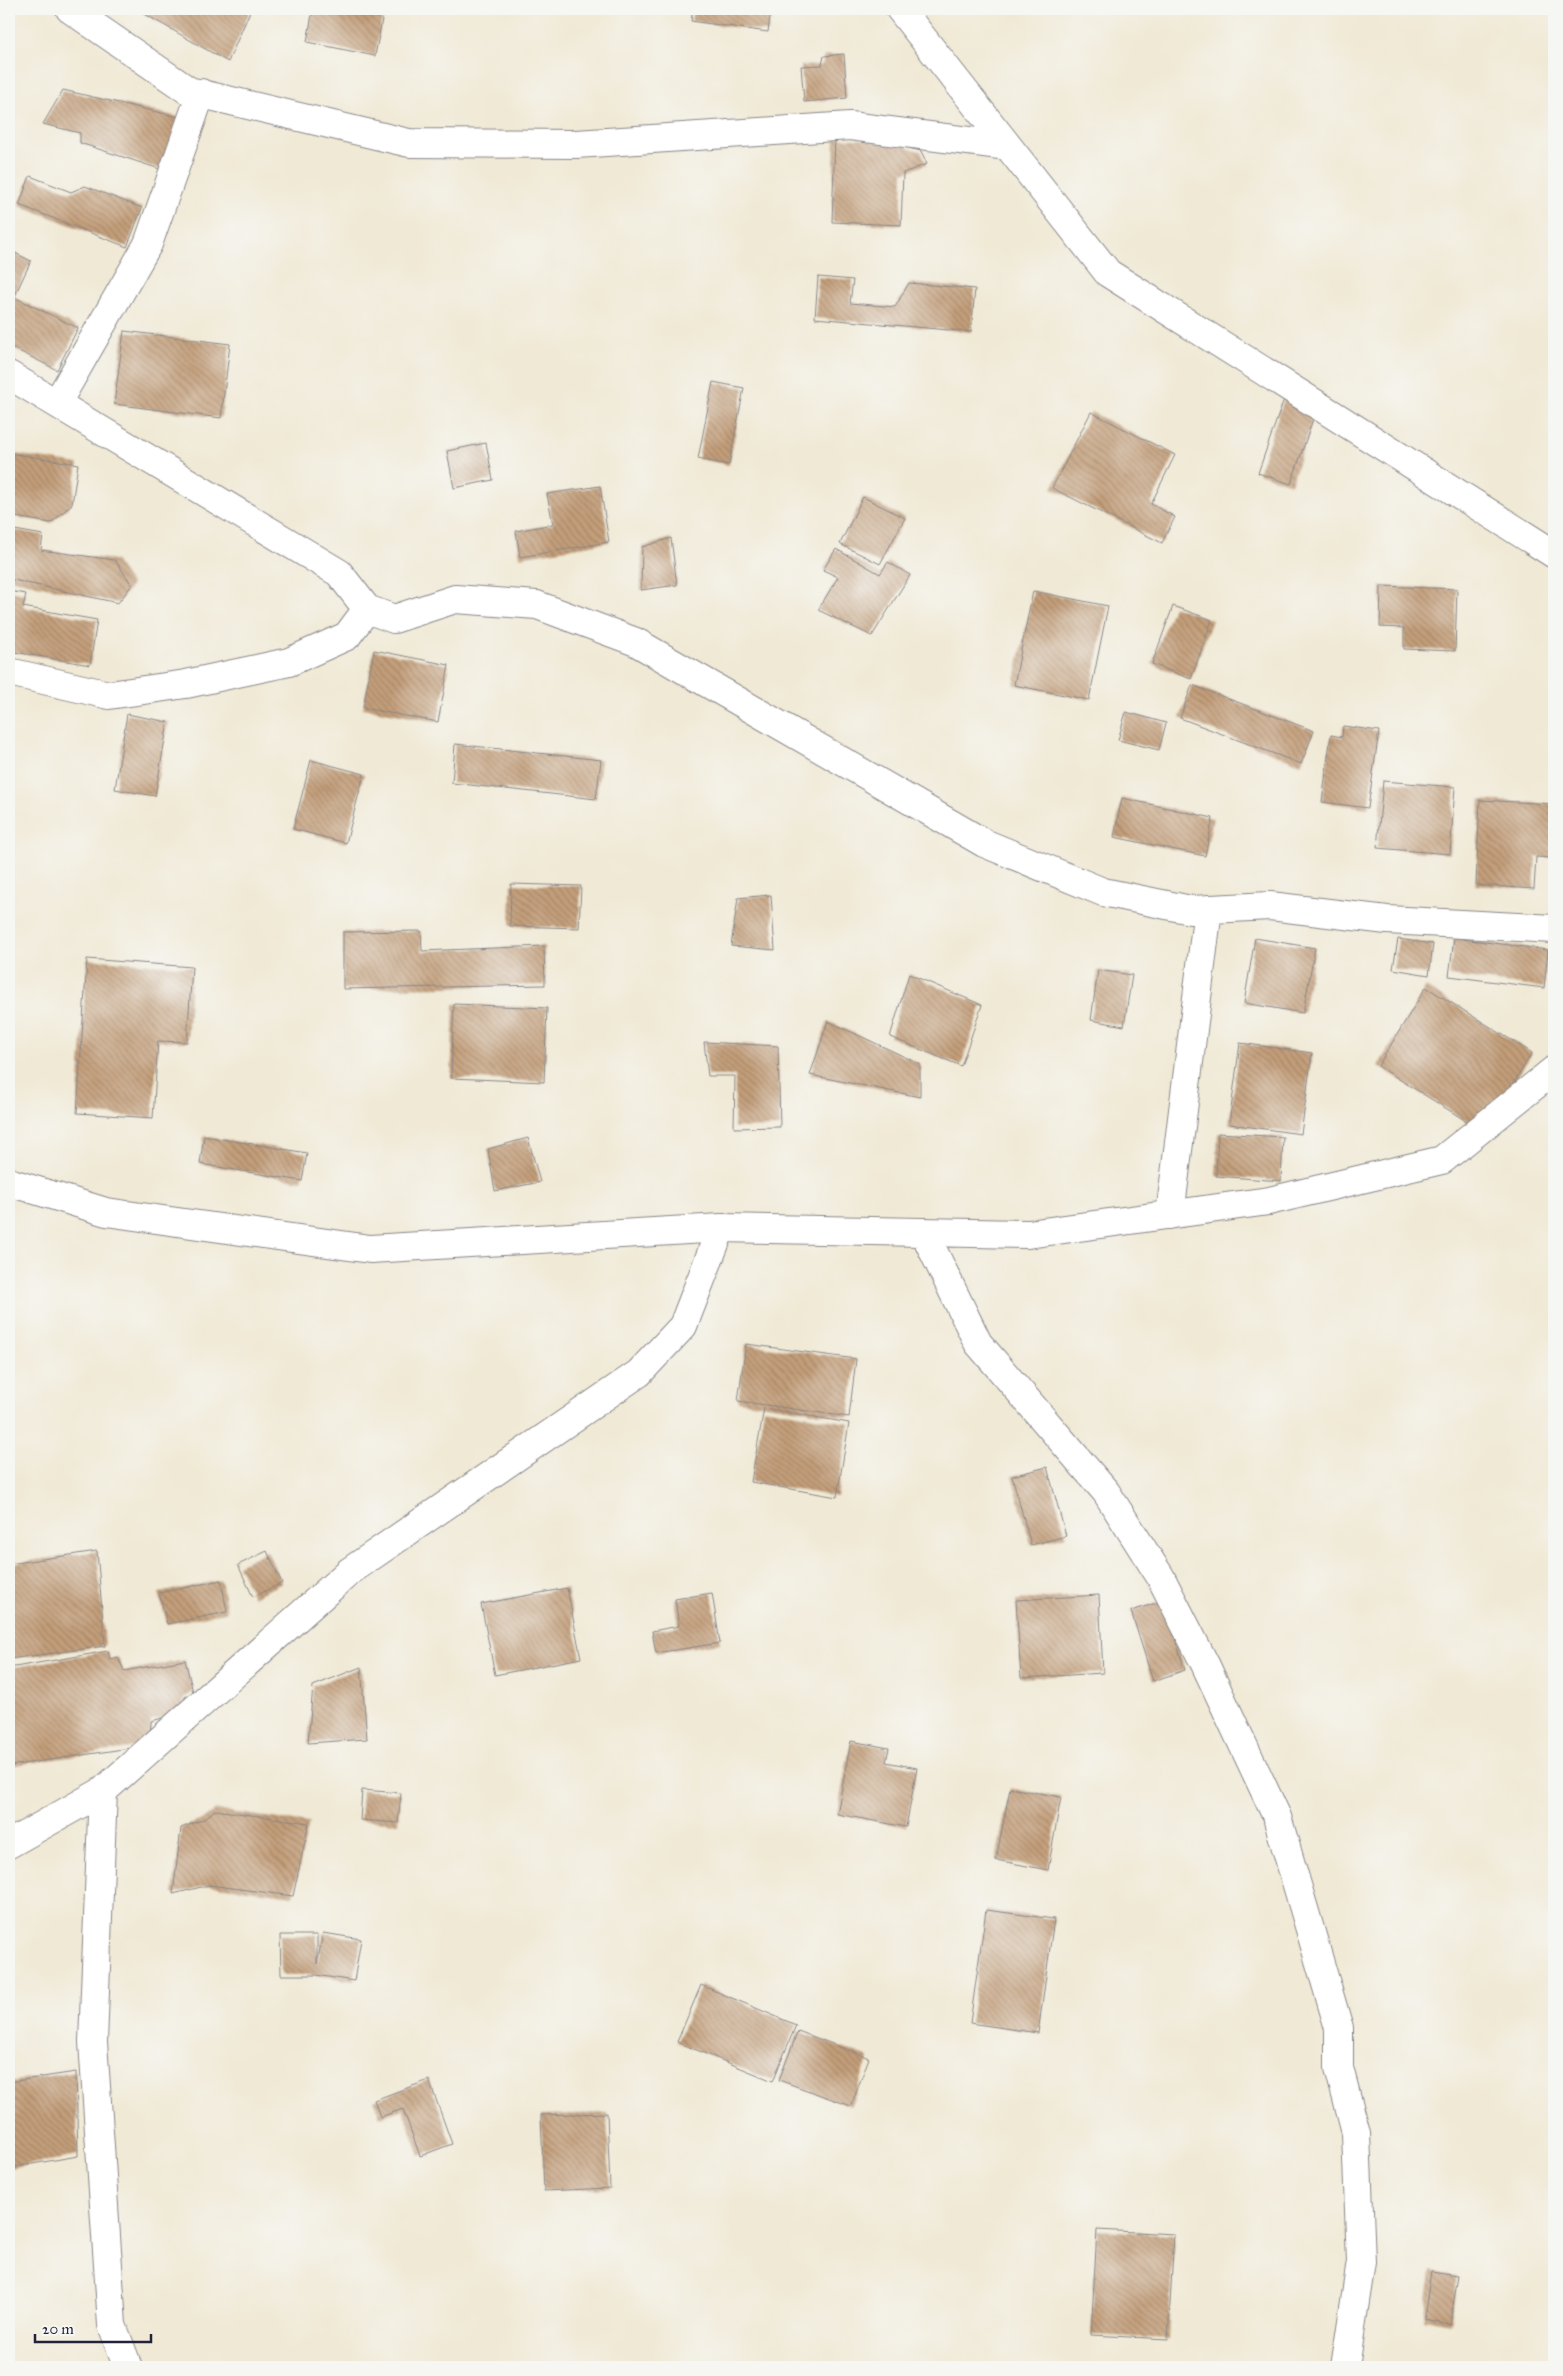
<svg xmlns="http://www.w3.org/2000/svg" width="1563" height="2376" font-family="'IM FELL Great Primer',serif">
  <style>
    .building { fill: url(#building-back-hatch) }
    .lines { fill: none; stroke-linecap: round; stroke-linejoin: round }
    .street-casing { stroke: #898688; stroke-width: 30 }
    .street { stroke: #fff; stroke-width: 28 }
  </style>
  <defs>
    <pattern id="building-back-hatch" width="6" height="6" patternUnits="userSpaceOnUse" patternTransform="scale(1.25)"><rect width="6" height="6" fill="#c49f7a"/><path d="M-1 5l2 2M0 0l6 6M5-1l2 2" fill="none" stroke="#9f8165"/></pattern>
  </defs>
  <rect width="100%" height="100%" fill="#f6f6f2"/>
  <filter id="ink" filterUnits="userSpaceOnUse"><feTurbulence type="fractalNoise" baseFrequency=".02" numOctaves="2"/><feDisplacementMap in="SourceGraphic" scale="10" xChannelSelector="R" yChannelSelector="G"/><feConvolveMatrix kernelMatrix="1 2 1 2 8 2 1 2 1" color-interpolation-filters="sRGB"/></filter>
  <filter id="wash" filterUnits="userSpaceOnUse"><feTurbulence type="fractalNoise" baseFrequency=".0096" numOctaves="4" result="noise"/><feDisplacementMap in="SourceGraphic" scale="20" xChannelSelector="R" yChannelSelector="G"/><feGaussianBlur stdDeviation="1.12" result="paint"/><feColorMatrix in="noise" values="0 0 0 0 0 0 0 0 0 0 0 0 0 0 0 0 0 1.4 0 .05"/><feComposite in="paint" operator="in"/></filter>
  <g filter="url(#wash)">
    <rect width="100%" height="100%" fill="#f0e9d5"/>
    <g id="blocks">
      <path class="building" d="M147,9H251L228,62L143,13Z
        M313,9H384L375,56L307,42Z
        M693,9H771L768,32L691,21Z
        M844,54L847,98L804,102L801,66L822,65L824,56Z
        M63,90L179,117L163,170L80,143V133L43,124Z
        M835,138L900,141L908,148L921,151L927,164L903,173L901,225L832,222Z
        M30,176L71,192L85,186L142,208L127,247L19,205Z
        M9,250L31,261L14,297L78,328L57,370L9,346Z
        M818,277L853,280L850,303L895,307L909,283L975,289L971,332L815,318Z
        M124,331L230,344L221,418L114,404Z
        M713,382L744,388L729,465L698,459Z
        M1284,399L1316,410L1291,484L1258,473Z
        M1091,412L1175,455L1151,504L1175,517L1162,543L1052,488Z
        M486,443L493,480L454,488L447,451Z
        M9,453L78,464L72,504L51,523L9,516Z
        M600,486L609,542L520,557L516,531L553,524L547,494Z
        M863,497L905,518L880,564L840,544Z
        M9,529L43,535L41,550L115,560L132,585L118,603L9,579Z
        M671,538L677,585L641,590L642,547Z
        M836,549L880,574L888,562L910,575L872,636L818,610L838,577L823,570Z
        M1381,586L1457,589L1455,651L1404,649V628L1380,627Z
        M9,591L26,594L23,607L97,620L90,665L9,651Z
        M1033,591L1108,606L1089,700L1014,685Z
        M1173,606L1212,620L1191,679L1152,664Z
        M374,650L449,665L438,722L363,708Z
        M1192,685L1314,731L1301,764L1180,718Z
        M1126,712L1166,723L1159,750L1118,740Z
        M127,714L168,722L155,796L115,789Z
        M1343,726L1379,731L1368,808L1322,802L1331,735L1342,737Z
        M455,744L601,760L596,799L452,783Z
        M311,760L364,774L346,843L293,829Z
        M1383,781L1455,787L1450,854L1377,848Z
        M1122,798L1213,818L1205,856L1114,837Z
        M1480,800L1554,804L1552,858L1536,857L1534,889L1476,885Z
        M511,884L581,886L579,928L510,926Z
        M771,895L775,950L731,946L738,898Z
        M421,931L422,951L544,946L545,985L343,989V932Z
        M1255,938L1315,948L1303,1013L1244,1003Z
        M1454,938L1548,950L1544,988L1449,976Z
        M1398,939L1433,944L1429,975L1393,969Z
        M87,959L192,967L187,1042L158,1041L153,1118L77,1113Z
        M1098,970L1132,975L1124,1026L1091,1020Z
        M909,974L982,1005L961,1066L890,1037Z
        M1426,987L1532,1053L1484,1132L1378,1066Z
        M454,1004L547,1008L544,1082L451,1078Z
        M828,1021L920,1064V1097L810,1075Z
        M704,1042L778,1046L780,1127L734,1128L735,1076H708Z
        M1240,1043L1312,1053L1301,1134L1229,1124Z
        M1218,1133L1283,1137L1281,1181L1216,1176Z
        M204,1136L307,1153L302,1181L200,1164Z
        M528,1138L540,1182L495,1191L488,1149Z
        M746,1344L856,1359L849,1417L738,1401Z
        M764,1408L849,1423L837,1497L751,1482Z
        M1047,1467L1066,1536L1031,1545L1012,1476Z
        M97,1551L105,1646L9,1659V1564Z
        M267,1551L282,1583L253,1597L238,1565Z
        M221,1580L227,1612L167,1624L159,1593Z
        M567,1588L581,1658L495,1675L481,1604Z
        M712,1593L720,1643L656,1653L652,1631L679,1626L675,1599Z
        M1099,1595L1103,1673L1021,1678L1016,1600Z
        M1163,1601L1185,1670L1153,1681L1131,1611Z
        M108,1651L110,1659L118,1657L124,1671L185,1660L193,1692L185,1697L183,1713L151,1721L150,1745L9,1766V1668Z
        M361,1667L367,1739L308,1743L313,1686Z
        M851,1741L889,1748L886,1762L917,1768L906,1827L837,1814Z
        M1010,1788L1061,1797L1048,1870L996,1860Z
        M362,1790L401,1793L398,1823L360,1820Z
        M215,1810L309,1823L293,1896L209,1885L173,1894L181,1828L204,1819Z
        M986,1910L1054,1919L1038,2033L970,2023Z
        M323,1933L361,1939L354,1981L316,1975H281L280,1935H317V1964Z
        M701,1985L796,2025L773,2081L677,2042Z
        M798,2031L869,2058L851,2106L779,2080Z
        M76,2072L78,2156L9,2168V2082Z
        M429,2080L452,2144L420,2156L403,2109L380,2117L374,2100Z
        M607,2113L610,2188L544,2191L541,2115Z
        M1097,2230L1174,2234L1168,2339L1091,2335Z
        M1431,2271L1458,2275L1450,2324L1424,2319Z"/>
    </g>
  </g>
  <g filter="url(#ink)">
    <use href="#blocks" fill-opacity="0" stroke="#898688" stroke-width="1"/>
    <g class="lines">
      <defs>
        <path id="street" d="M70,9L189,91L409,143L576,144L850,126L1008,146
          M900,9L1108,273L1554,554
          M9,375L339,573L367,609
          M57,403L148,244L201,93
          M9,672L109,695L186,684L289,662L347,636L367,609L394,619L455,599L537,605L636,642L984,843L1103,892L1191,910L1270,906L1387,920L1554,929
          M9,1182L106,1212L370,1249L721,1228L1028,1234L1269,1201L1442,1160L1554,1070
          M1170,1215L1208,909
          M924,1232L978,1343L1106,1492L1160,1576L1205,1664L1277,1817L1339,2028V2068L1356,2133L1361,2262L1345,2367
          M103,1791L93,2042L112,2325L128,2367
          M9,1844L103,1791L350,1571L639,1373L683,1326L721,1228"/>
      </defs>
      <use href="#street" class="street-casing"/>
      <use href="#street" class="street"/>
    </g>
  </g>
  <rect width="1563" height="2376" fill="none" stroke="#f6f6f2" stroke-width="30"/>
  <path d="M35 2334v8h116v-8" fill="none" stroke="#22223b" stroke-width="2.5"/>
  <text x="42" y="2334" font-size="15" fill="#22223b" stroke="#f6f6f2" stroke-width="4" paint-order="stroke">20 m</text>
</svg>
